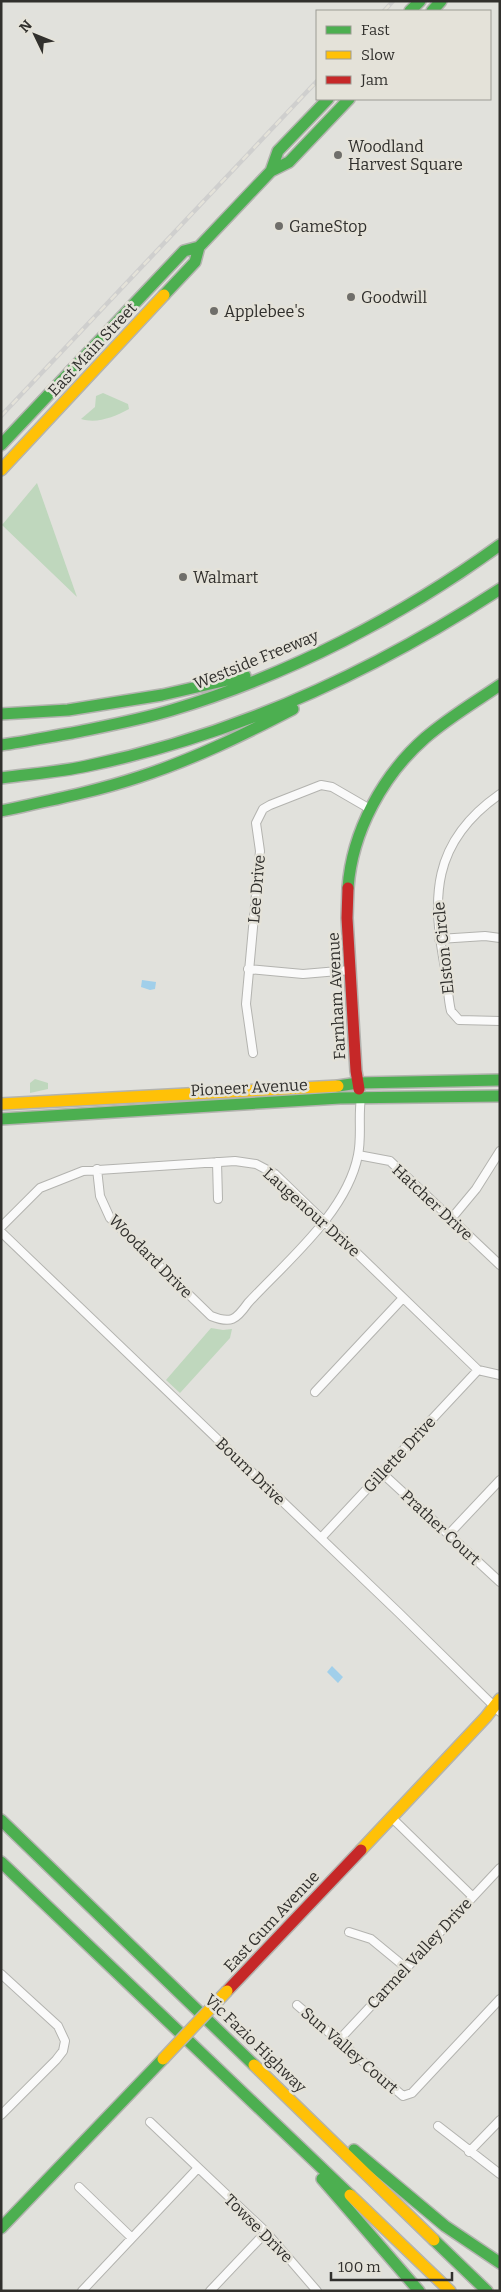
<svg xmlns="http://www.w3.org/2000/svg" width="501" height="2292" font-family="Bitter,serif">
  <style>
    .green { fill: #bfd7bd }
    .water { fill: #a1cfea }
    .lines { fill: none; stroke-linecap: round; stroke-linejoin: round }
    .street-casing { stroke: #b3b3af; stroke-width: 10 }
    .fast-casing { stroke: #b3b3af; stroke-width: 14 }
    .slow-casing { stroke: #b3b3af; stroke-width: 14 }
    .jam-casing { stroke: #b3b3af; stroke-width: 14 }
    .street { stroke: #fafafa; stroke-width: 8 }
    .fast { stroke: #4caf50; stroke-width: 11 }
    .slow { stroke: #ffc107; stroke-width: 11 }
    .jam { stroke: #c62828; stroke-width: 11 }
    .rail-casing { stroke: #cfcfce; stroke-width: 4.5 }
    .rail { stroke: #e4e2d9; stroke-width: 2.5; stroke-dasharray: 8; stroke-linecap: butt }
    .slow-bridge-casing { stroke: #b3b3af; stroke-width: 14; stroke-linecap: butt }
    .slow-bridge { stroke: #ffc107; stroke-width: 11 }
    .poi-dot { fill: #6f6e6a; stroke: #e4e2d9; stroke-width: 2 }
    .labels { text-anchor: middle; stroke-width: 5; stroke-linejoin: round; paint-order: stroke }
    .poi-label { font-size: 16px; fill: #31302d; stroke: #e4e2d9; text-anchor: start }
    .street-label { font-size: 16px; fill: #31302d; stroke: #e4e2d9 }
  </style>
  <rect width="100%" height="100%" fill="#e1e1dc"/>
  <path class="green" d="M103,393L128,404L129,409C114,417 97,424 81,419L95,407L96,396Z
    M37,483L77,597L2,525Z
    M35,1079L48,1083V1089L30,1093V1083Z
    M211,1328L223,1330L232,1329L230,1338L180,1393L166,1380Z"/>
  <path class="water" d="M142,980L156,982L155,989L150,990L141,987Z
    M332,1666L343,1677L338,1683L327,1672Z"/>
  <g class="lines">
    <defs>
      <path id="street" d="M500,794C431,842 431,898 446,973C448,986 448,999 451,1011L459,1020L500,1021
        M439,939L485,936L500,938
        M248,969L303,974L350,970
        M253,1053L246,1004L260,851L256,823L263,809L270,805L321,785L332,787L370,809
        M358,1155L390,1161L500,1265
        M217,1162L218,1199
        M97,1169L100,1196L110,1218L211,1316C231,1324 236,1320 248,1303C287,1261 347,1212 358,1155C362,1136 358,1117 361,1098
        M451,1219L476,1189L500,1151
        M1,1227L40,1188L83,1171L235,1161L256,1164L275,1174L478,1370
        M1,1232L398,1612L500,1712
        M478,1370L500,1375
        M315,1392L403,1298
        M382,1473L500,1582
        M449,1534L500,1480
        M321,1538L478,1370
        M391,1817L472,1896
        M349,1932L371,1939L405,1967
        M1,1974L58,2026L65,2041L63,2051L56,2060L1,2115
        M297,2005L403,2096L412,2093L500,1999
        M339,2040L500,1868
        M150,2122L266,2232L317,2291
        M438,2126L500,2174
        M469,2152L500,2120
        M79,2187L132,2238
        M82,2291L198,2168
        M210,2291L266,2232"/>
      <path id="fast" d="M410,11L420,1
        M432,11L441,1
        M271,171L278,151L328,99
        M164,295L195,262L199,247L271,171L289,162L349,99
        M1,445L184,251L199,247
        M1,714L68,710L162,695L245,676
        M1,745C25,742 48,737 72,733C106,726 139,720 172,710C289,675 402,616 500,545
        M1,778C30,774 59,772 87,766C237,735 373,672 500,589
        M1,811C47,801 94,792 139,777C192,760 243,735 293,709
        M348,888C352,831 383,775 425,738C448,718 475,702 500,685
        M338,1086L358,1083L500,1080
        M1,1119L340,1098L500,1096
        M1,1820L254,2065
        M1,1862L350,2195
        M354,2150L445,2226L500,2263
        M322,2179L419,2291
        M1,2228L163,2059
        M434,2240L487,2291"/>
      <path id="slow" d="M1,470L164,295
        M1,1104L338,1086
        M361,1850L486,1717L500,1699
        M254,2065L434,2240
        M350,2195L450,2291"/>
      <path id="jam" d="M348,888L347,918L356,1071L359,1089
        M227,1991L361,1850"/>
    </defs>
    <use href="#street" class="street-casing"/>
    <use href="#fast" class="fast-casing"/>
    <use href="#slow" class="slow-casing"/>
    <use href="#jam" class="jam-casing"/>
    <use href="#street" class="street"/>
    <use href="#fast" class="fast"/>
    <use href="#slow" class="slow"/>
    <use href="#jam" class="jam"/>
    <defs>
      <path id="rail" d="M384,11L393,1
        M1,416L317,81"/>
    </defs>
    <use href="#rail" class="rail-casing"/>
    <use href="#rail" class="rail"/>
    <defs>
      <path id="slow-bridge" d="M163,2059L227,1991"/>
    </defs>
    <use href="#slow-bridge" class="slow-bridge-casing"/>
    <use href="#slow-bridge" class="slow-bridge"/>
  </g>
  <g class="poi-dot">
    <circle cx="338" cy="155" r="5"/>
    <circle cx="279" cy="226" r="5"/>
    <circle cx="351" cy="297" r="5"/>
    <circle cx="214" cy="311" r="5"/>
    <circle cx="183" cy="577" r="5"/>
  </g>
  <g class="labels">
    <g class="poi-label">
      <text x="348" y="152">Woodland<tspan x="348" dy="18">Harvest Square</tspan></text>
      <text x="289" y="232">GameStop</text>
      <text x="361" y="303">Goodwill</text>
      <text x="224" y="317">Applebee's</text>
      <text x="193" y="583">Walmart</text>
    </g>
    <g class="street-label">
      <text transform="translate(92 349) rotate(-47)" y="6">East Main Street</text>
      <text transform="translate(256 659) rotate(-22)" y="6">Westside Freeway</text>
      <text transform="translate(256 889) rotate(-85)" y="6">Lee Drive</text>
      <text transform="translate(443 948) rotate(-96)" y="6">Elston Circle</text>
      <text transform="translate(336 996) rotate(-93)" y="6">Farnham Avenue</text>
      <text transform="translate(249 1087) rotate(-3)" y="6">Pioneer Avenue</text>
      <text transform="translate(433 1202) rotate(43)" y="6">Hatcher Drive</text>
      <text transform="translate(312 1212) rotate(42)" y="6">Laugenour Drive</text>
      <text transform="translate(151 1256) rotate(45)" y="6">Woodard Drive</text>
      <text transform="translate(399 1454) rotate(-47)" y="6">Gillette Drive</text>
      <text transform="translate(251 1471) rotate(44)" y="6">Bourn Drive</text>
      <text transform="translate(441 1527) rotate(43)" y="6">Prather Court</text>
      <text transform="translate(271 1921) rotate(-47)" y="6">East Gum Avenue</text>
      <text transform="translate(419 1953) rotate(-47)" y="6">Carmel Valley Drive</text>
      <text transform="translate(256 2043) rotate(44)" y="6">Vic Fazio Highway</text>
      <text transform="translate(350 2050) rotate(41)" y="6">Sun Valley Court</text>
      <text transform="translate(259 2228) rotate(45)" y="6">Towse Drive</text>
    </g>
  </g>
  <rect width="501" height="2292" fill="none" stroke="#31302d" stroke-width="5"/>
  <rect x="316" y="10" width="175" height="90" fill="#e4e2d9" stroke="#9c9b94"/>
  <rect x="326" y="26" width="25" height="8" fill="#4caf50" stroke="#9c9b94"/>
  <text x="361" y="35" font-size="15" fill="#31302d">Fast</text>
  <rect x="326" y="51" width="25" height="8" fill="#ffc107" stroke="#9c9b94"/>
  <text x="361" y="60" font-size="15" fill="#31302d">Slow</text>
  <rect x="326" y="76" width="25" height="8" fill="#c62828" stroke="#9c9b94"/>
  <text x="361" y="85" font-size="15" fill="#31302d">Jam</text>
  <g transform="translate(35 35) rotate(313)" stroke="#e4e2d9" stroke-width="4" paint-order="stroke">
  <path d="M0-4L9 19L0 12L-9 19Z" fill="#31302d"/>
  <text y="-8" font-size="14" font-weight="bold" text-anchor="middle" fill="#31302d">N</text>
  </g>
  <path d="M331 2272v8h121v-8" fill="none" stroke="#31302d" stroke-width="2.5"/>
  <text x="338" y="2272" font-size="15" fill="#31302d" stroke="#e4e2d9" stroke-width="4" paint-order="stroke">100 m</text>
</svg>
